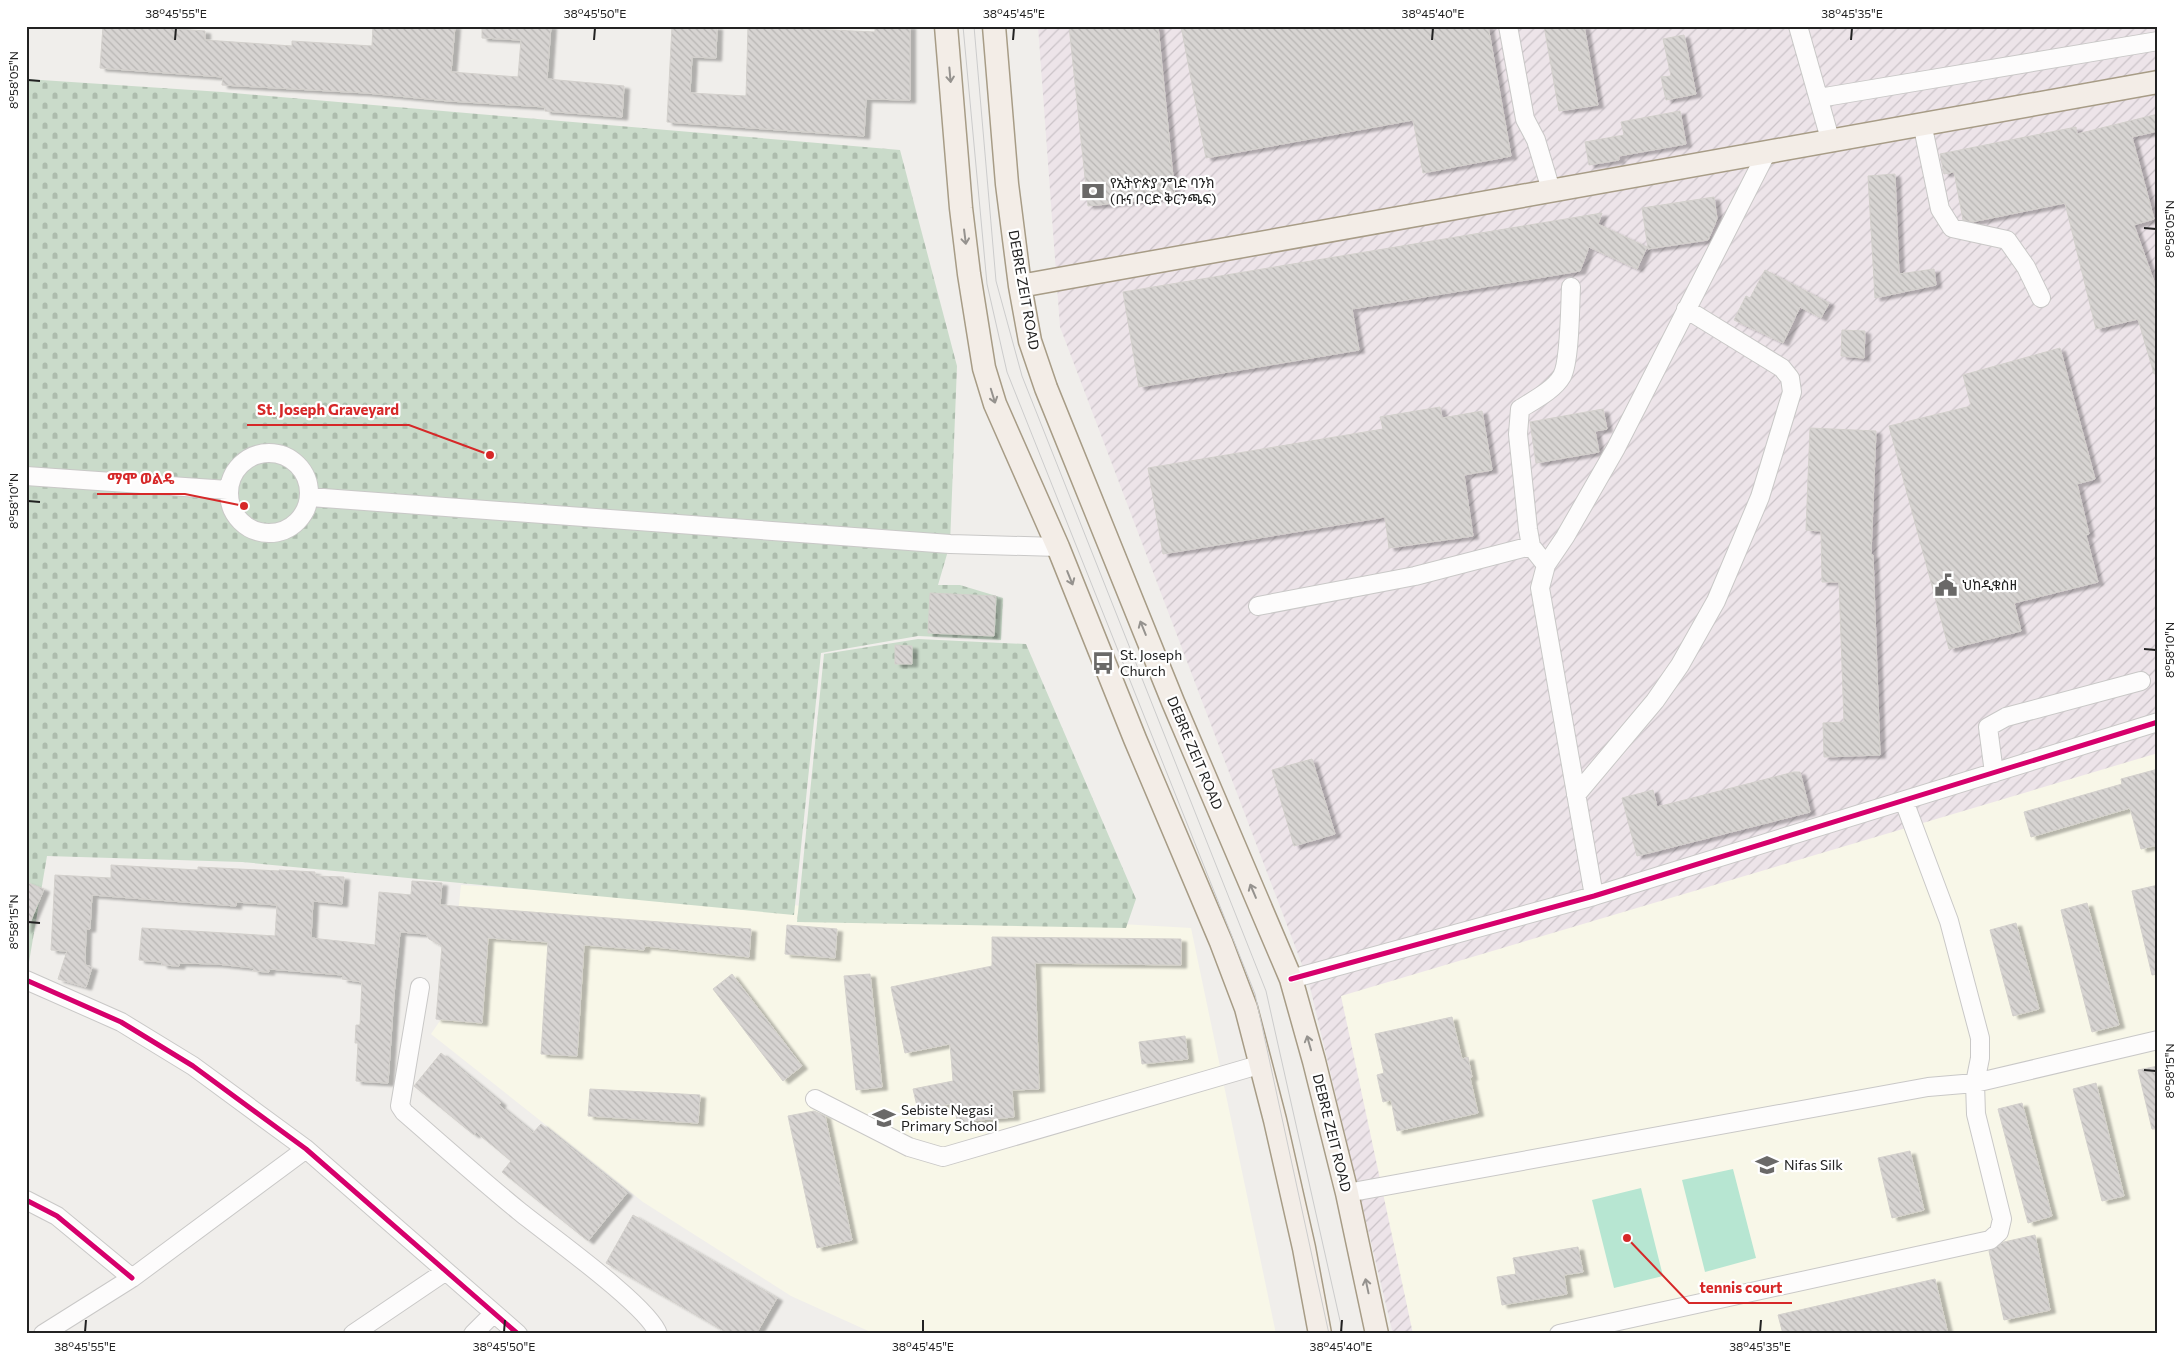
<svg xmlns="http://www.w3.org/2000/svg" width="2184" height="1360" font-family="Commissioner,'Noto Sans Ethiopic',sans-serif">
  <style>
    .industrial { fill: url(#industrial-furrows) }
    .education { fill: #f8f7e8 }
    .cemetery { fill: url(#cemetery-stones) }
    .pitch { fill: #b7e6d2 }
    .building { fill: url(#building-back-hatch); stroke: #d3d0cc; filter: url(#shadow) }
    .lines { fill: none; stroke-linecap: round; stroke-linejoin: round }
    .minor-casing { stroke: #c9c8c7; stroke-width: 20 }
    .major-casing { stroke: #a79c86; stroke-width: 25 }
    .minor { stroke: #fdfcfc; stroke-width: 18 }
    .major { stroke: #f3ede7; stroke-width: 22 }
    .tram { stroke: #ccc; stroke-width: 1 }
    .cycleway-casing { stroke: #fff; stroke-width: 8 }
    .cycleway { stroke: #d6006c; stroke-width: 5 }
    .oneway { stroke: #95928e }
    .ticks { fill: none; stroke: #222; stroke-width: 2 }
    .labels { text-anchor: middle; stroke-width: 4.5; stroke-linejoin: round; paint-order: stroke }
    .poi-label { font-size: 14px; fill: #222; stroke: #fff; text-anchor: start }
    .street-label { font-size: 14px; fill: #222; stroke: #fff }
    .leader { fill: none; stroke: #d62828; stroke-width: 2 }
    .callout-dot { fill: #d62828; stroke: #fff; stroke-width: 2 }
    .callout-label { font-size: 15px; text-anchor: middle; font-weight: bold; fill: #d62828; stroke: #fff; stroke-width: 4.5; stroke-linejoin: round; paint-order: stroke }
    .neatline { fill: none; stroke: #222; stroke-width: 2 }
    .ticks-label { font-size: 12px; text-anchor: middle; fill: #222 }
  </style>
  <defs>
    <pattern id="industrial-furrows" width="10" height="10" patternUnits="userSpaceOnUse" patternTransform="scale(1.25)"><rect width="10" height="10" fill="#ede4e9"/><path d="M-1 1l2-2M0 10L10 0M9 11l2-2" fill="none" stroke="#cbc3c8"/></pattern>
    <pattern id="cemetery-stones" width="16" height="16" patternUnits="userSpaceOnUse" patternTransform="scale(1.25)"><rect width="16" height="16" fill="#cadbca"/><path d="M2 7V4a2 2 0 0 1 4 0v3zM10 15v-3a2 2 0 0 1 4 0v3z" fill="#adbcad"/></pattern>
    <pattern id="building-back-hatch" width="6" height="6" patternUnits="userSpaceOnUse" patternTransform="scale(1.25)"><rect width="6" height="6" fill="#d7d4d2"/><path d="M-1 5l2 2M0 0l6 6M5-1l2 2" fill="none" stroke="#b8b6b4"/></pattern>
    <filter id="shadow"><feDropShadow dx="5.5" dy="3" stdDeviation="1" flood-color="#0004"/></filter>
  </defs>
  <rect width="100%" height="100%" fill="#f0eeeb"/>
  <path class="industrial" d="M1038,26H2158V1334H1393L1309,983L1060,327Z"/>
  <path class="education" d="M2158,753V1334H1413L1341,996Z
    M461,885L701,900L1191,928L1276,1334H875L791,1296L643,1202L431,1034L448,1009Z"/>
  <path class="cemetery" d="M26,79L222,92L900,150L957,366L950,544L938,585H960L1003,598L1001,640L918,636L821,653L794,915L242,862L47,856L28,968H26Z
    M918,639L1026,644L1136,899L1126,928L797,922L824,654Z"/>
  <path class="pitch" d="M1733,1169L1756,1258L1705,1272L1682,1180Z
    M1641,1188L1663,1276L1614,1288L1592,1200Z"/>
  <path class="building" d="M103,26H138L205,31V40L292,46V41L372,46L373,26H455L451,72L518,77L521,40L482,38V26H551L547,79L624,86L622,117L545,111V107L449,101L367,93L222,85L223,77L100,68Z
    M672,26L717,27L716,58L692,57L690,93L746,96L748,26L875,32V27L910,26V100L866,99L864,136L667,122Z
    M1069,26H1158L1175,197L1088,206Z
    M1181,26H1488L1511,156L1423,173L1413,120L1206,158Z
    M1544,26H1584L1598,105L1559,111Z
    M1684,35L1696,94L1666,100L1661,77L1671,76L1663,39Z
    M1680,111L1686,144L1619,156V160L1589,165L1585,142L1624,135L1621,122Z
    M2158,114V131L2132,137L2154,219L2134,225L2158,293V373L2154,374L2138,319L2096,329L2065,203L1972,222L1963,220L1954,172L1944,174L1940,154L2076,127L2077,134Z
    M1895,174L1899,274L1934,269L1936,285L1875,298L1868,176Z
    M1714,197L1717,219L1708,240L1648,249L1642,208Z
    M1602,213L1598,224L1647,247L1637,269L1589,247L1580,271L1352,309L1359,350L1139,387L1123,292Z
    M1765,270L1829,303L1821,318L1800,307L1783,343L1734,320L1746,296L1750,298Z
    M1842,330L1865,331L1864,358L1841,356Z
    M2060,348L2095,479L2077,484L2089,534L2086,535L2098,582L2014,603L2021,631L1949,649L1889,426L1971,406L1963,375Z
    M1440,407L1442,418L1482,411L1492,470L1464,475L1473,536L1389,548L1385,517L1163,554L1148,468L1383,429L1380,417Z
    M1603,409L1607,429L1595,431L1599,452L1536,463L1530,422Z
    M1810,428L1876,431L1871,555H1873L1880,755L1824,757L1823,723L1844,722L1839,582H1822L1821,531L1806,530Z
    M930,593L996,596L994,636L928,633Z
    M895,645L912,646V664H895Z
    M1312,759L1335,834L1294,846L1272,770Z
    M2158,769V845L2141,849L2130,808L2031,837L2024,812L2122,784L2121,779Z
    M1794,772H1800L1810,812L1637,856L1622,798L1653,790L1657,807Z
    M111,865L198,870V867L279,871V870L315,872V876L344,877L342,904L313,901L311,938L375,945L379,892L411,895L412,881L442,883L440,905L751,929L749,957L645,946L644,950L584,945L577,1056L541,1054L548,942L488,938L482,1023L436,1019L442,946L429,939L426,934L400,932L394,995L388,1083L356,1081L358,1043H355L356,1025H360L362,982L342,979L343,975L269,969V972L253,971L254,968L217,964L180,963L179,966L162,965V962L139,960L142,928L275,936L277,905L236,902V906L92,895L90,929H86L85,965L92,967L86,987L58,979L67,951L51,950L55,875L111,878Z
    M26,882L44,889L27,930H26Z
    M2158,885V974L2152,975L2132,891Z
    M2087,903L2119,1025L2092,1032L2061,910Z
    M2016,923L2039,1009L2013,1016L1990,930Z
    M787,925L837,929L835,958L785,954Z
    M992,937L1181,939V965L1035,963L1039,1089L1012,1090L1014,1117L957,1122L955,1103L918,1110L913,1089L953,1081L950,1044L905,1053L891,987L992,966Z
    M732,974L802,1066L783,1081L713,989Z
    M870,974L882,1087L856,1090L844,976Z
    M1452,1017L1462,1059L1468,1057L1472,1077L1470,1078L1478,1113L1397,1131L1391,1100L1383,1102L1377,1075L1384,1073L1375,1034Z
    M1185,1036L1188,1059L1142,1064L1139,1042Z
    M441,1053L501,1103L499,1105L533,1133L541,1124L627,1193L588,1241L502,1172L511,1161L476,1132L474,1135L414,1086Z
    M2158,1066V1129H2152L2138,1070Z
    M2096,1083L2124,1196L2102,1201L2073,1089Z
    M590,1089L700,1095L698,1123L588,1116Z
    M2022,1103L2052,1216L2028,1223L1998,1109Z
    M814,1111L825,1116L852,1240L817,1248L788,1116Z
    M1910,1151L1924,1210L1892,1218L1878,1158Z
    M633,1215L777,1298L756,1334H729L606,1263Z
    M2035,1235L2050,1310L2004,1320L1989,1251L2004,1242Z
    M1578,1247L1583,1272L1564,1275L1567,1294L1502,1305L1497,1277L1516,1274L1513,1258Z
    M1935,1279L1948,1334H1783L1778,1315Z"/>
  <g class="lines">
    <defs>
      <path id="minor" d="M1508,26L1525,119L1536,140L1551,190
        M1798,26L1830,139
        M1819,98L2158,41
        M1922,123L1940,209L1952,228L2007,240L2026,267L2041,298
        M229 493a40 40 0 1 1 80 0a40 40 0 1 1-80 0Z
        M26,476L228,490
        M310,497L950,544L1058,547
        M1546,565L1531,546L1528,529L1518,434L1520,409C1534,400 1554,390 1562,376C1570,361 1570,306 1571,287
        M1258,606L1415,576L1531,546
        M1994,773L1988,727L2006,717L2141,681
        M1576,795L1655,701L1680,665L1716,601L1760,497L1792,392L1790,378L1782,368L1686,309
        M1594,896L1540,588L1546,565L1565,537L1616,448L1767,152
        M1291,979L1594,896L2158,722
        M26,980L121,1022L193,1066L306,1149L518,1334
        M420,987L400,1106L404,1112C442,1145 480,1179 519,1211C546,1233 650,1307 658,1334
        M815,1099L909,1147L943,1157L1262,1064
        M1347,1193L1928,1087L1975,1083L2158,1040
        M26,1200L57,1216L132,1278
        M43,1334L132,1278L306,1149
        M353,1334L446,1271
        M473,1334L493,1314
        M1559,1334L1990,1240L1999,1232L2002,1219L1976,1114L1975,1083L1980,1058V1038L1949,921L1904,801"/>
      <path id="major" d="M946,26L961,208L969,274L984,368L995,404L1058,547L1135,739L1221,942L1246,1008L1275,1120L1304,1248L1320,1334
        M994,26L1007,184L1020,286L1030,341L1046,388L1173,702L1291,979L1314,1061L1347,1193L1377,1334
        M1020,286L2158,82"/>
    </defs>
    <use href="#minor" class="minor-casing"/>
    <use href="#major" class="major-casing"/>
    <use href="#minor" class="minor"/>
    <use href="#major" class="major"/>
    <path class="tram" d="M963,26L987,284L1007,372L1255,994L1329,1334
      M974,26L996,281L1022,376L1266,991L1343,1334"/>
    <defs>
      <path id="cycleway" d="M1291,979L1594,896L2158,722
        M26,980L121,1022L193,1066L306,1149L518,1334
        M26,1200L57,1216L132,1278"/>
    </defs>
    <use href="#cycleway" class="cycleway-casing"/>
    <use href="#cycleway" class="cycleway"/>
  </g>
  <defs><path id="oneway-shaft" d="M-6 0H5M1.5-3L5.5 0L1.5 3" fill="none" stroke-width="1.6" stroke-linecap="round" stroke-linejoin="round" transform="scale(1.25)"/></defs>
  <g class="oneway">
    <use href="#oneway-shaft" transform="translate(950 75) rotate(85)"/>
    <use href="#oneway-shaft" transform="translate(965 237) rotate(83)"/>
    <use href="#oneway-shaft" transform="translate(993 396) rotate(73)"/>
    <use href="#oneway-shaft" transform="translate(1070 578) rotate(68)"/>
    <use href="#oneway-shaft" transform="translate(1143 628) rotate(-112)"/>
    <use href="#oneway-shaft" transform="translate(1253 891) rotate(-113)"/>
    <use href="#oneway-shaft" transform="translate(1309 1043) rotate(-106)"/>
    <use href="#oneway-shaft" transform="translate(1367 1286) rotate(-102)"/>
  </g>
  <path class="ticks" d="M175,40L176,28M594,40L595,28M1013,40L1014,28M1432,40L1433,28M1851,40L1852,28M28,80L40,81M2144,228L2156,229M28,501L40,502M2144,649L2156,650M28,922L40,923M2144,1070L2156,1071M85,1332L86,1320M504,1332L505,1320M923,1332V1320M1341,1332L1342,1320M1760,1332L1761,1320"/>
  <defs>
    <symbol id="bank-bare" viewBox="-9 -9 18 18"><path d="M-6-4H6V4H-6ZM0-2.3a2.3 2.3 0 1 0 0 4.6a2.3 2.3 0 1 0 0-4.6Z" fill="#6a6968" stroke="#fff" stroke-width="2.5" paint-order="stroke"/></symbol>
    <symbol id="civic-bare" viewBox="-9 -9 18 18"><path d="M-.6-6.5H3V-4.5H.6V-3L4-1V1h2V6H-6V1h2V-1L-.6-3ZM-1.2 2.5V6h2.4V2.5Z" fill="#6a6968" stroke="#fff" stroke-width="2.5" paint-order="stroke"/></symbol>
    <symbol id="bus-bare" viewBox="-9 -9 18 18"><path d="M-5-6H5V4H4V6H2V4H-2V6H-4V4H-5ZM-3.5-4V0h7V-4ZM-3.5 1.2v1.5H-2V1.2ZM2 1.2v1.5H3.5V1.2Z" fill="#6a6968" stroke="#fff" stroke-width="2.5" paint-order="stroke"/></symbol>
    <symbol id="school-bare" viewBox="-9 -9 18 18"><path d="M0-5L7-2L0 1L-7-2ZM-4 1L0 2.5L4 1V4Q0 6-4 4Z" fill="#6a6968" stroke="#fff" stroke-width="2.5" paint-order="stroke"/></symbol>
    <symbol id="university-bare" viewBox="-9 -9 18 18"><path d="M0-5L7-2L0 1L-7-2ZM-4 1L0 2.5L4 1V4Q0 6-4 4Z" fill="#6a6968" stroke="#fff" stroke-width="2.5" paint-order="stroke"/></symbol>
  </defs>
  <g fill-rule="evenodd">
    <use href="#bank-bare" x="1077" y="175" width="32" height="32"/>
    <use href="#civic-bare" x="1930" y="569" width="32" height="32"/>
    <use href="#bus-bare" x="1087" y="647" width="32" height="32"/>
    <use href="#school-bare" x="868" y="1102" width="32" height="32"/>
    <use href="#university-bare" x="1751" y="1149" width="32" height="32"/>
  </g>
  <g class="labels">
    <g class="poi-label">
      <text x="1110" y="188">የኢትዮጵያ ንግድ ባንክ<tspan x="1110" dy="16">(ቡና ቦርድ ቅርንጫፍ)</tspan></text>
      <text x="1962" y="590">ህከዲቁስዘ</text>
      <text x="1120" y="660">St. Joseph<tspan x="1120" dy="16">Church</tspan></text>
      <text x="901" y="1115">Sebiste Negasi<tspan x="901" dy="16">Primary School</tspan></text>
      <text x="1784" y="1170">Nifas Silk</text>
    </g>
    <g class="street-label">
      <text transform="translate(1024 290) rotate(80)" y="5">DEBRE ZEIT ROAD</text>
      <text transform="translate(1195 753) rotate(67)" y="5">DEBRE ZEIT ROAD</text>
      <text transform="translate(1332 1133) rotate(76)" y="5">DEBRE ZEIT ROAD</text>
    </g>
  </g>
  <path class="leader" d="M490 455L409 425H247M244 506L185 494H97M1627 1238L1689 1303H1792"/>
  <g class="callout-dot">
    <circle cx="490" cy="455" r="5"/>
    <circle cx="244" cy="506" r="5"/>
    <circle cx="1627" cy="1238" r="5"/>
  </g>
  <g class="callout-label">
    <text x="328" y="415">St. Joseph Graveyard</text>
    <text x="141" y="484">ማሞ ወልዴ</text>
    <text x="1741" y="1293">tennis court</text>
  </g>
  <rect width="2184" height="1360" fill="none" stroke="#ffffff" stroke-width="55"/>
  <rect x="28" y="28" width="2128" height="1304" class="neatline"/>
  <g class="ticks-label">
    <text x="176" y="18">38°45'55"E</text>
    <text x="595" y="18">38°45'50"E</text>
    <text x="1014" y="18">38°45'45"E</text>
    <text x="1433" y="18">38°45'40"E</text>
    <text x="1852" y="18">38°45'35"E</text>
    <text transform="translate(14 80) rotate(-90)" y="4">8°58'05"N</text>
    <text transform="translate(2170 229) rotate(-90)" y="4">8°58'05"N</text>
    <text transform="translate(14 501) rotate(-90)" y="4">8°58'10"N</text>
    <text transform="translate(2170 650) rotate(-90)" y="4">8°58'10"N</text>
    <text transform="translate(14 922) rotate(-90)" y="4">8°58'15"N</text>
    <text transform="translate(2170 1071) rotate(-90)" y="4">8°58'15"N</text>
    <text x="85" y="1351">38°45'55"E</text>
    <text x="504" y="1351">38°45'50"E</text>
    <text x="923" y="1351">38°45'45"E</text>
    <text x="1341" y="1351">38°45'40"E</text>
    <text x="1760" y="1351">38°45'35"E</text>
  </g>
</svg>
